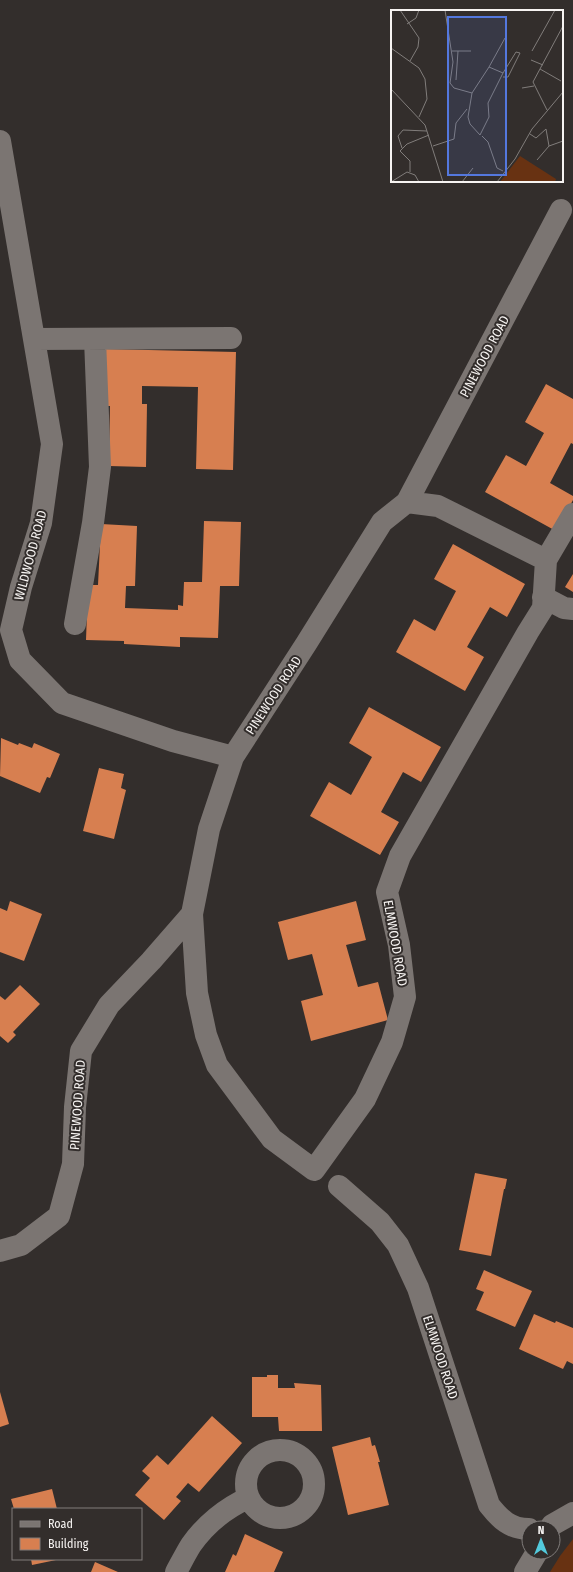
<svg xmlns="http://www.w3.org/2000/svg" width="573" height="1572" font-family="'Fira Sans Condensed',sans-serif">
  <style>
    .green { fill: #683212 }
    .building { fill: #d77f50 }
    .lines { fill: none; stroke-linecap: round; stroke-linejoin: round }
    .minor { stroke: #7b7572; stroke-width: 22 }
    .labels { text-anchor: middle; stroke-width: 4; stroke-linejoin: round; paint-order: stroke }
    .street-label { font-size: 13px; fill: #f7f4f2; stroke: #332e2c }
    .inset-road { fill: none; stroke: #817d7b; stroke-width: 1 }
    .view { fill: #5478de; fill-opacity: 0.15; stroke: #5478de; stroke-width: 2 }
    .inset-edge { fill: none; stroke: #f7f4f2; stroke-width: 2 }
  </style>
  <rect width="100%" height="100%" fill="#332e2c"/>
  <path class="green" d="M573,1539V1572H550L560,1556Z"/>
  <path class="building" d="M105,349L236,352L233,470L196,469L198,387L142,386V404H147L146,467L109,466L110,406H104Z
    M546,384L573,399V444L571,443L550,483L573,496V500L556,531L485,492L506,455L526,466L544,433L525,422Z
    M204,521L241,522L239,586H220L218,638L180,637V647L124,644V641L86,640L88,585H98L101,524L137,526L135,586H126L125,608L178,610V605L183,606L184,582H202Z
    M453,544L525,584L507,617L490,607L467,647L484,657L465,691L396,652L414,619L435,631L456,591L434,579Z
    M573,574V592L565,587Z
    M369,707L441,747L421,782L403,772L381,812L399,822L380,855L310,816L329,782L351,795L372,757L349,743Z
    M1,738L18,745L19,743L32,748L34,743L60,754L50,778L47,777L40,793L0,776Z
    M99,768L124,774L121,788L126,790L114,839L83,831Z
    M10,901L42,914L24,961L0,952V908L7,911Z
    M356,901L366,940L346,945L358,987L378,982L388,1020L311,1041L301,1001L323,995L312,954L288,960L278,922Z
    M20,985L40,1004L13,1032L16,1035L8,1043L0,1036V996L5,1000Z
    M475,1173L507,1179L505,1189H504L491,1256L459,1250Z
    M484,1270L532,1291L515,1327L476,1310L484,1292L476,1289Z
    M534,1314L555,1323L556,1321L573,1328V1364L567,1361L563,1369L519,1349Z
    M267,1375H278V1388H295L294,1383L321,1385L322,1431H279L278,1417H252V1377H267Z
    M0,1392L9,1424L0,1427Z
    M212,1416L242,1443L199,1492L188,1483L176,1497L181,1501L164,1520L135,1495L150,1478L142,1471L157,1455L168,1465Z
    M370,1437L372,1446L375,1445L380,1462H378L389,1505L348,1515L332,1447Z
    M52,1489L57,1509H14L11,1499Z
    M245,1534L283,1552L274,1572H225L233,1554L236,1556Z
    M31,1559H56V1560L32,1565Z
    M95,1562L118,1572H91Z"/>
  <g class="lines">
    <path class="minor" d="M0,141L52,444L41,523L21,587L11,630L20,660L62,703L173,741L233,757
      M34,339L231,338
      M407,502L561,210
      M546,560L438,506L407,502L382,522L306,644L233,757L209,829L192,914L197,993L206,1035L217,1065L272,1139L314,1170L365,1099L392,1042L405,997L399,945L387,892L400,856L528,632L543,608L546,560L573,514
      M543,597L564,608L573,609
      M75,624L93,523L100,467L95,339
      M339,1186L380,1222L398,1245L418,1288L489,1505C500,1519 510,1529 529,1529
      M0,1251L21,1245L59,1216L73,1164L75,1107L81,1051L109,1005L151,961L192,914
      M246 1484a34 34 0 1 1 68 0a34 34 0 1 1-68 0Z
      M550,1528L552,1525L573,1513
      M176,1572C181,1563 186,1553 191,1545C205,1525 226,1508 248,1498
      M525,1572L537,1552"/>
  </g>
  <g class="labels">
    <g class="street-label">
      <text transform="translate(484 356) rotate(-62)" y="5">PINEWOOD ROAD</text>
      <text transform="translate(30 555) rotate(-75)" y="5">WILDWOOD ROAD</text>
      <text transform="translate(273 695) rotate(-57)" y="5">PINEWOOD ROAD</text>
      <text transform="translate(396 943) rotate(80)" y="5">ELMWOOD ROAD</text>
      <text transform="translate(77 1105) rotate(-86)" y="5">PINEWOOD ROAD</text>
      <text transform="translate(441 1357) rotate(72)" y="5">ELMWOOD ROAD</text>
    </g>
  </g>
  <g transform="translate(391 10)">
    <rect width="172" height="172" fill="#332e2c"/>
    <path d="M129,146L165,169L164,172H109Z" fill="#683212"/>
    <path class="inset-road" d="M9,0L28,28L27,37L19,51M54,0L62,52L59,73L63,78L81,83M16,14L25,8L28,0M0,38L28,58L34,69L36,89L28,107M61,41H80M141,41L164,0M140,50L152,55M98,57L114,28M149,59L170,71M112,67H117L129,43L125,42L112,63L97,93L98,107L89,125L79,114L77,107L81,83L98,57L112,63M65,70L67,41M131,78L143,76M0,79L34,115L52,172M156,100L142,72L172,16M139,124L145,128L155,119L158,136L172,131M91,126L97,132L106,158L112,161M42,136L63,129L65,113L76,99M11,138L7,126L12,120L36,121M146,150L158,136M19,162V151L9,141L16,134L38,125M0,172L16,162L24,165L28,172M71,172L82,158M106,172L124,149L141,119L172,82"/>
    <path class="view" d="M57,7H115V165H57Z"/>
    <rect width="172" height="172" class="inset-edge"/>
  </g>
  <rect x="12" y="1508" width="130" height="52" fill="#332e2c" stroke="#817d7b"/>
  <rect x="20" y="1521" width="20" height="6" fill="#7b7572" stroke="#817d7b"/>
  <text x="48" y="1528" font-size="12" fill="#f7f4f2">Road</text>
  <rect x="20" y="1538" width="20" height="12" fill="#d77f50" stroke="#817d7b"/>
  <text x="48" y="1548" font-size="12" fill="#f7f4f2">Building</text>
  <g transform="translate(541 1540)"><circle r="19" fill="#332e2c" stroke="#817d7b"/>
  <path d="M0-3L7 15L0 10L-7 15Z" fill="#53cadc"/>
  <text y="-6" font-size="11" font-weight="bold" text-anchor="middle" fill="#f7f4f2">N</text>
  </g>
</svg>
